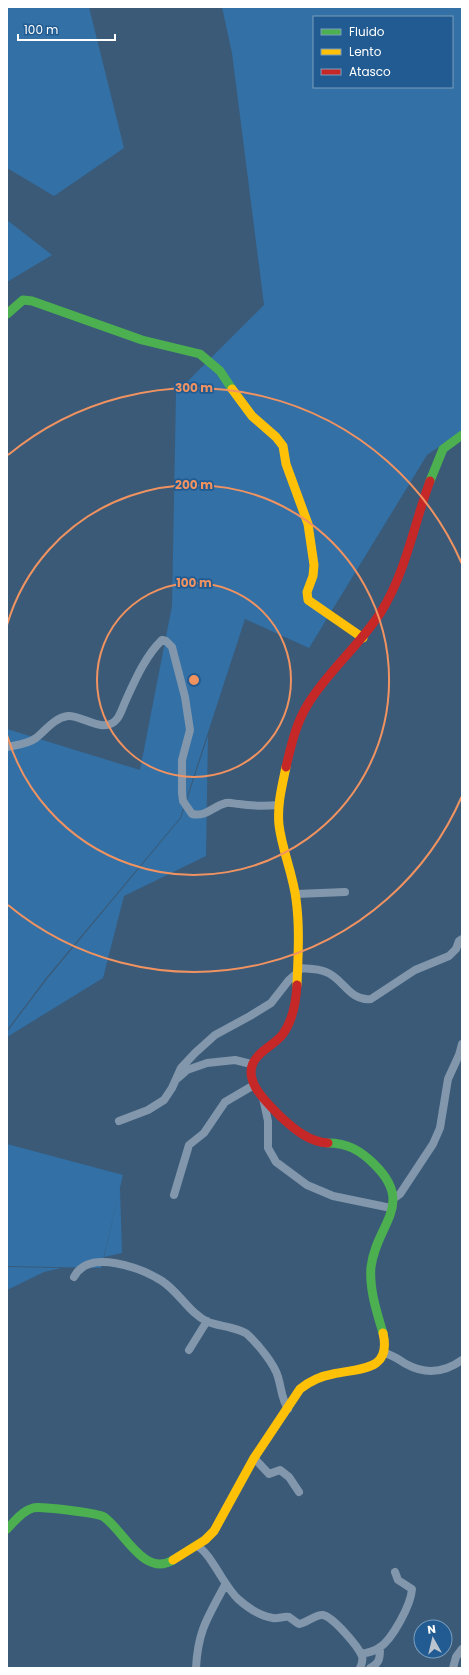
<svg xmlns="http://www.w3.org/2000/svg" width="469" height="1675" font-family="Poppins,sans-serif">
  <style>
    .green { fill: #3370a5; fill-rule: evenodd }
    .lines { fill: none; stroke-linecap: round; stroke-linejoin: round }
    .street { stroke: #8297ab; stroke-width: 8 }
    .fast { stroke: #4caf50; stroke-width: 9 }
    .slow { stroke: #ffc107; stroke-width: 9 }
    .jam { stroke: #c62828; stroke-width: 9 }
    .ring { fill: none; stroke: #f09361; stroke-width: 2 }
    .centre { fill: #f09361; stroke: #215b91; stroke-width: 2 }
    .ring-label { font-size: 12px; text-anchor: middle; font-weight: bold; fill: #f09361; stroke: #215b91; stroke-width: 3.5; stroke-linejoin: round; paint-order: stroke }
  </style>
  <rect width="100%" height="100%" fill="#3a5a78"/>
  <path class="green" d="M7,7H89L124,148L54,196L7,168Z
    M222,7H462V431L427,455L309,648L245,619L180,818L46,978L7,1030V729L140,770L172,606L176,393L264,305L232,53ZM314,17H452V87H314Z
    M7,220L52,255L7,282Z
    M208,736L206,856L124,896L103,978L7,1037V1032L47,979L181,818Z
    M7,1144L123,1175L101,1268L7,1266Z
    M120,1188L122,1253L104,1257Z
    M7,1267L61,1268L44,1272L7,1290Z"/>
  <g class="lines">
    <path class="street" d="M7,747C17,745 28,744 36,738C46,730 54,718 68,716C83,715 104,735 117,719C121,714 123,706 126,700C135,680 146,655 162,640L166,641L172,647L185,697L190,730L182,760V793L183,801L192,814C207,817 213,806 226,803C230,802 235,804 239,804C252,806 266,806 279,805
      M296,894L345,892
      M298,968C307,969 317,968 326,972C343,978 350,1002 371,999L415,970L449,956L456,949L459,941L462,939
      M178,1078L187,1070L207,1063L235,1060L251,1064
      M263,1098L268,1121V1148L276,1162L307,1185L333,1196L391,1208
      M119,1121L148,1110L164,1100L172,1088L181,1068L195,1053L215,1035L250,1016L271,1003L289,980L297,973
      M174,1195L189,1145L204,1133L225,1102L254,1085
      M393,1199L400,1194L433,1144L440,1128L448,1079L459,1055L462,1044
      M74,1277C89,1248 141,1268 162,1281C179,1292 189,1313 208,1322C218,1326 241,1328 248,1335C258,1344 275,1365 278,1377C282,1390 281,1397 288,1409
      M189,1350L207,1321
      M384,1353C393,1355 398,1359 406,1364C426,1375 444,1373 462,1360
      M254,1458L269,1474L280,1470L289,1477L299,1492
      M197,1546C211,1553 223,1585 238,1599C248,1608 260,1616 273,1618C278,1619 284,1616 289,1617C292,1619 295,1622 299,1624C306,1623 316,1614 323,1615C333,1617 358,1646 362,1656C363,1660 362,1664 360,1668
      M361,1654C367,1653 374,1651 379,1648C392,1640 411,1605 412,1589L398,1580L395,1572
      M196,1668C198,1630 208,1617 225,1585
      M370,1668C380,1663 380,1658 380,1647
      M453,1668L456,1657L462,1649"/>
    <path class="fast" d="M7,314L23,300L32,301L142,340L200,354L220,371L232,389
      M430,481L443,449L462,435
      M328,1143C347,1143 360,1150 374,1164C416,1205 376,1224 371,1267C369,1289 377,1313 383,1333
      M7,1529C14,1522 22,1511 33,1508C39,1506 99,1513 104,1517C124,1531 144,1578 173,1560"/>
    <path class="slow" d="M232,389L252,416L276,437L283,446L286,464L308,524L314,565L313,576L307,592L308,600L363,638
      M286,767C282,786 277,805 279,825C282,850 293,874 296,899C300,928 298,956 297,985
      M173,1560L205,1540L214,1531L254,1458L300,1389C310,1381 321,1376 333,1374C359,1368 392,1372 383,1333"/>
    <path class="jam" d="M286,767C291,746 296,723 308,704C328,671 360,645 381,612C406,572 414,524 430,481
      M297,985C296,1002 293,1020 283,1034C276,1043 265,1048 258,1056C238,1077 266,1102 281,1117C294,1129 309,1142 328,1143"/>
  </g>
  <g class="ring">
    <circle cx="194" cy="680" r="97"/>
    <path d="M7 625A195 195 0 1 1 7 735"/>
    <path d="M462 796A292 292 0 0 1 8 905M8 455A292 292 0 0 1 462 564"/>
  </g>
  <circle cx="194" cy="680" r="6" class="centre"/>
  <g class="ring-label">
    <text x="194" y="392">300 m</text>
    <text x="194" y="489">200 m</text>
    <text x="194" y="587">100 m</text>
  </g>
  <rect width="469" height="1675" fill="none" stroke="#ffffff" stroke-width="16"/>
  <rect x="313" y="16" width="140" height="72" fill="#215b91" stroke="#7a9dbd"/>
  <rect x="321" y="29" width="20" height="6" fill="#4caf50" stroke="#7a9dbd"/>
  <text x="349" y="36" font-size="12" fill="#ffffff">Fluido</text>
  <rect x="321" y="49" width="20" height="6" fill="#ffc107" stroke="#7a9dbd"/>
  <text x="349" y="56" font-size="12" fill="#ffffff">Lento</text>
  <rect x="321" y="69" width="20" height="6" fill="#c62828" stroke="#7a9dbd"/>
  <text x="349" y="76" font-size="12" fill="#ffffff">Atasco</text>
  <g transform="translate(433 1639) rotate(352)"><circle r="19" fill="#215b91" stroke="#7a9dbd"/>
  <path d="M0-3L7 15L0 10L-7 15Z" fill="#bac5d0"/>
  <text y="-6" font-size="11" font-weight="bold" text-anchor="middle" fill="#ffffff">N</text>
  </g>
  <path d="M18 34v6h97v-6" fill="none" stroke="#ffffff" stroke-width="2"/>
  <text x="24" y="34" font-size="12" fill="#ffffff" stroke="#215b91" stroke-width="3" paint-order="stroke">100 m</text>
</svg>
